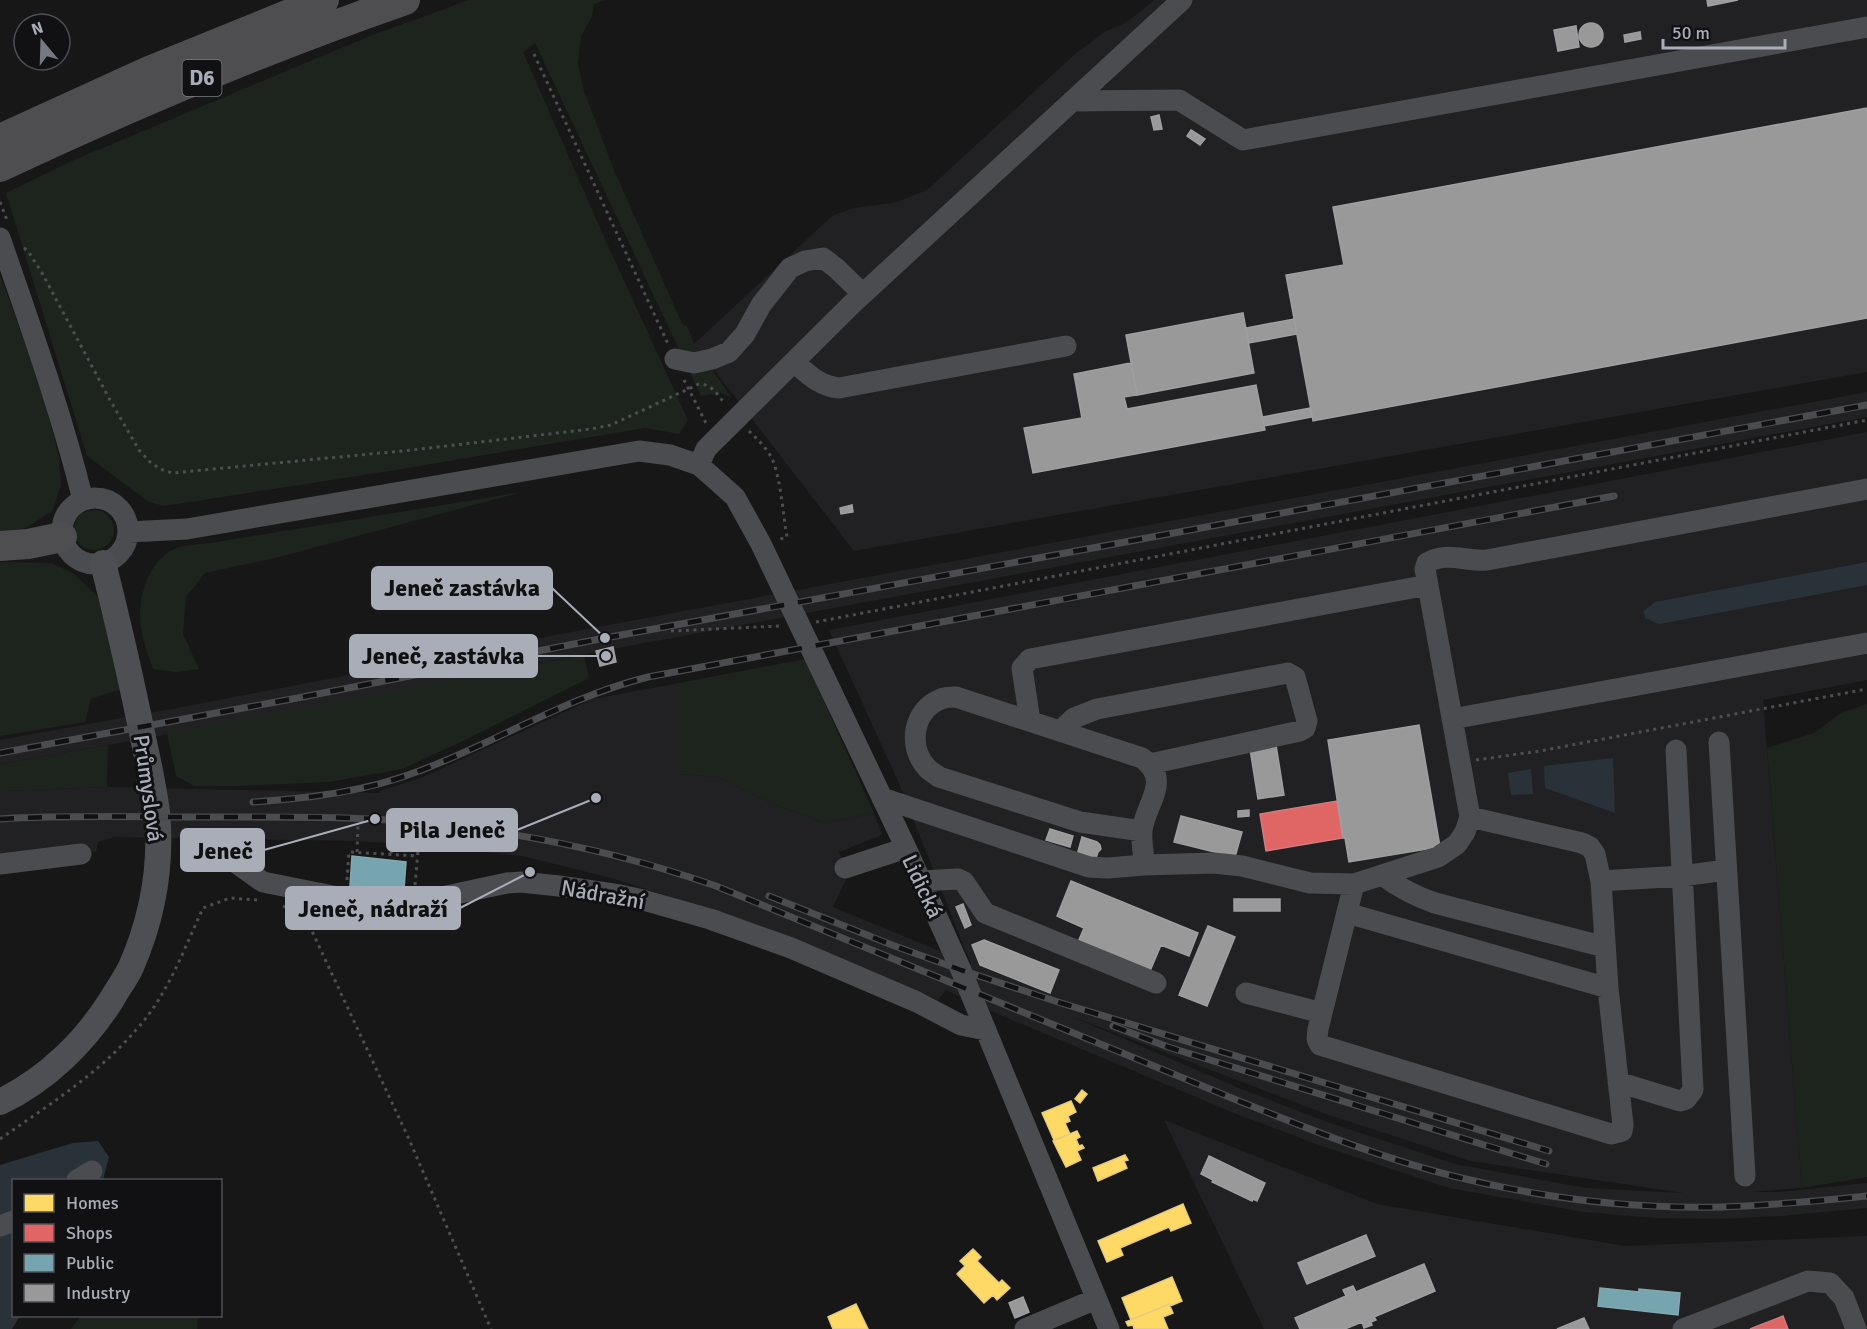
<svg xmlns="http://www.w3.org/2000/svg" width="1867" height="1329" font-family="Signika,sans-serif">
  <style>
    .built { fill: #212123; fill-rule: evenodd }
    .green { fill: #1d241e }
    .water { fill: #2a3239 }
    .homes { fill: #ffd966; stroke: #e5cc7f; stroke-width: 1.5 }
    .shops { fill: #e06666; stroke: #cf7b7f; stroke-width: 1.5 }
    .public { fill: #76a5af; stroke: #85a7b2; stroke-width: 1.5 }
    .industry { fill: #999; stroke: #9e9fa2; stroke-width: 1.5 }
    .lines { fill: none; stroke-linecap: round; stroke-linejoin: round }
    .path { stroke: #4d4e52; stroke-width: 3; stroke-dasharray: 3 4.5; stroke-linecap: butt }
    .minor { stroke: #4b4c50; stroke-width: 21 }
    .major { stroke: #4d4f52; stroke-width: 26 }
    .highway { stroke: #4e4e51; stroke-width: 30 }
    .rail-casing { stroke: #4b4c4f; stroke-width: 7 }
    .rail { stroke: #111113; stroke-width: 4.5; stroke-dasharray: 14; stroke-linecap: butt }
    .labels { text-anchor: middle; stroke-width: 6; stroke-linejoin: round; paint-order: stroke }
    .shield { fill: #111113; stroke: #7b7e86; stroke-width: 1.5 }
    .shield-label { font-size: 21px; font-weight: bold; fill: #a8adb8 }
    .street-label { font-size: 22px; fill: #a8adb8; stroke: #111113 }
    .leader { fill: none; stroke: #a8adb8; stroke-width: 2 }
    .callout-dot { fill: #a8adb8; stroke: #111113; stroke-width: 2 }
    .callout { fill: #a8adb8; stroke: #a8adb8; stroke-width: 2 }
    .callout-label { font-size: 24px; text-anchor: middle; font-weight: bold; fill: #111 }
  </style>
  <rect width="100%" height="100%" fill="#171717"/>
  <path class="built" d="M1154,0H1867V372L854,551L694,344L832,216L854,208L897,202L927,190L1075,54L1106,31L1122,25L1136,15Z
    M1867,392V417L607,650L186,731L0,764V740L182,707L603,626Z
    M1867,432V680L1763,700L1802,1188L1752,1192H1780L1867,1183V1208L1781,1216L1720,1219L1655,1218L1583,1212L1449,1188L1319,1145L1234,1113L998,1014L946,990L938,1000L751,923L611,878L522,856L425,845L352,841L115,837L98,842L96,852L0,854V791L107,787L380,793V791L423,777L593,699L679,683V774L718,777L778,806L825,823L874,813L882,835L839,852L848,875L833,907L971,964L897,779L829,630ZM1068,1015L1323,1113L1470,1161L1683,1193L1586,1188L1455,1164L1327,1122L1244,1090Z
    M1164,1120L1377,1204L1626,1246L1867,1236V1329H1264Z"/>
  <path class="green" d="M469,0H606L594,4L592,17L581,36L578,64L584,91L614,170L680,319L684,326H687L694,344L732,398L721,393L701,396L535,43L523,52L604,237L688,420L679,434L645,428L390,471L164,506L149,502L87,456L6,193L74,160L370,36Z
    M0,275L40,384L59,457L61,485L52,511L26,528L0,533Z
    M522,492L279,557L205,573L186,597L183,634L199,669L177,672L153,669C147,653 140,633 140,615C140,590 152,556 179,547C188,544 201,545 211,543Z
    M74 530a20 20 0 1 1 40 0a20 20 0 1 1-40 0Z
    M0,562L51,563L73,573L98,597L121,689L91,699L85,722L0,736Z
    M584,655L589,678L461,742L402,769L329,782L237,786H194L176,776L167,733Z
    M805,659L874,813L825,823L778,806L718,777L679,774V683Z
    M1867,704V1177L1802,1188L1767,748L1814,733L1841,713Z
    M108,745L107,787L0,791V764Z
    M81,1316H198L197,1329H71Z"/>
  <path class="water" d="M1867,562V585L1659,624L1645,618L1644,611L1655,602Z
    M1613,758L1615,813L1545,788L1544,766Z
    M1531,769L1533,794L1511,795L1508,773Z
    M98,1141L109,1157L103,1180H14V1316H20L12,1329H0V1165L73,1143Z"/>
  <path class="homes" d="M1082,1090L1087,1094L1080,1103L1075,1099Z
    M1071,1101L1076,1112L1068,1116L1070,1121L1065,1123L1070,1134L1054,1140L1042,1113Z
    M1077,1131L1080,1137L1076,1139L1079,1146L1082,1145L1084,1148L1077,1151L1081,1160L1066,1167L1053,1141Z
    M1125,1155L1128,1160L1124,1161L1127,1168L1098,1181L1093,1168Z
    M1183,1204L1191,1223L1171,1231L1169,1227L1120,1248L1123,1255L1107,1262L1098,1241Z
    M973,1249L981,1257L977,1261L999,1283L1002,1280L1010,1288L997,1300L993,1295L984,1303L957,1274L965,1266L960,1261Z
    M1172,1277L1182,1301L1170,1306L1169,1304L1131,1320L1122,1298Z
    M856,1304L868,1329H833L828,1317Z
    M1169,1304L1173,1313L1163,1317L1168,1329H1134L1133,1325L1128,1326L1126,1322Z"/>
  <path class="shops" d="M1337,801L1343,838L1266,851L1260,814Z
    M1783,1316L1788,1329H1750Z"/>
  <path class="public" d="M352,856L406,862L404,889L350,886Z
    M1600,1288L1639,1292V1289L1680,1293L1678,1315L1598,1306Z"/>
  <path class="industry" d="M1707,0H1738L1708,6Z
    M1579 35a12 12 0 1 1 24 0a12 12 0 1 1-24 0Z
    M1576,26L1579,47L1558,51L1554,30Z
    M1640,32L1641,39L1625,42L1624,35Z
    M1867,108V318L1313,421L1286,275L1344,265L1333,207Z
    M1159,115L1162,129L1154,130L1151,117Z
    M1191,130L1205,139L1200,145L1187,136Z
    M1243,313L1254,373L1137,395L1126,335Z
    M1294,319L1297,334L1249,343L1246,328Z
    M1131,363L1137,395L1124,397L1127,409L1256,385L1265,430L1033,473L1024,428L1082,418L1074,374Z
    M1311,408L1312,417L1264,426L1262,417Z
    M852,505L853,512L841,514L840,508Z
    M613,647L616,662L600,666L596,651Z
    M1419,725L1440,847L1349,862L1345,838H1343L1328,740Z
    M1276,745L1284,795L1258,799L1250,749Z
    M1249,810V816L1238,817V811Z
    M1181,816L1242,832L1235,857L1174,842Z
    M1050,829L1073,836L1070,847L1046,840Z
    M1082,837L1097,842L1100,845L1101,849L1098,852L1095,861L1077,855Z
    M1071,881L1198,933L1189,956L1161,945L1150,971L1078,942L1084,928L1057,916Z
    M1234,899H1280V911H1234Z
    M963,904L971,925L965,928L956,907Z
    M1208,926L1235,937L1207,1006L1179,995Z
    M984,940L1059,970L1050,993L980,965L972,945Z
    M1209,1156L1265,1183L1257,1201L1253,1199L1252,1201L1212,1182L1213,1180L1201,1174Z
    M1366,1235L1375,1256L1307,1284L1298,1263Z
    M1424,1264L1435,1291L1374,1317L1376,1320L1371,1322L1372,1325L1364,1328L1362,1322L1345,1329H1300L1295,1318L1346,1296L1343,1290L1353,1286L1356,1292Z
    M1023,1297L1029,1312L1015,1318L1009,1303Z
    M1584,1318L1589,1329H1557Z"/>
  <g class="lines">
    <path class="path" d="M534,54L668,344
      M0,202L7,220
      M24,248L28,251L42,273L110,400L139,450L150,462L160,469L172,473L412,450L591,429L611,425L699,384C712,384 717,394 725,404
      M684,380L707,425
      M749,431C758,440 768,449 773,461C781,481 783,515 787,537L777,540
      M816,622L1867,420
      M671,631L780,626
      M1476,760L1540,751L1867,689
      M357,852L358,824
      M391,853L394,825
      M347,880L349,852L418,856
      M415,885L420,827
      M283,906L310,918
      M312,910L310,927L408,1137L491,1329
      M0,1139C47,1106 97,1075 135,1031C167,997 184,949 203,908L230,898L257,900"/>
    <path class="minor" d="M1072,101L1179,100L1243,140L1867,27
      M0,238C30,325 61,411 83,500
      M675,359L694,363L712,359L729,352L745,334L761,305L790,268L805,261L823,258L836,268L863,294
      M794,362C808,374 819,386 839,388L1066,346
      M699,465L706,449L716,439L852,304L1182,0
      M62 531a33 33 0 1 1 66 0a33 33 0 1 1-66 0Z
      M128,532L187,529L639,451L670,455L699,465L735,497L761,544L906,848L961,970L1109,1329
      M1452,719L1867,643
      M1030,721L1022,668L1030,659L1428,585
      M1060,731L1074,718L1097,709L1288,673L1295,677L1307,721L1305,728L1300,731L1150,764
      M1719,742L1745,1176
      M882,798L1089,867L1108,868L1144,865L1214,863L1242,866L1310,883L1354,884L1438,857L1457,844L1465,832L1470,817L1425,569L1427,563C1445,551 1467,562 1487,560L1867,489
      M1142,831L1080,822L939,777C935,774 930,771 927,768C907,746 913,710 941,699C945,697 951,697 956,697L1142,758C1173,781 1145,803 1142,831C1141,842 1144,854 1144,865
      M211,845L263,882L343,898L418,902L507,883L521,882L559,886L620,895L643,900L710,919L791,948L917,1002L961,1025L986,1030
      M0,864L81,854
      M845,868L906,848
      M1382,875C1399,888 1415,896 1435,903L1605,947
      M920,881L958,879L964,882L985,913L1156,983
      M1601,881L1682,876L1726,870
      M1354,884L1318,1029L1317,1039L1320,1045L1611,1134L1622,1131L1623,1125L1608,988L1601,881L1595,854L1590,847L1582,843L1470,817
      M1347,913L1608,988
      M1246,993L1322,1013
      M1618,1082L1680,1101L1686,1099L1693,1090L1676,750
      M77,1180L92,1171
      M0,1226L14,1221
      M1025,1329L1096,1299
      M1683,1329L1808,1281L1830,1283L1844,1298L1856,1329"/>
    <path class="major" d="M0,1102C46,1080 85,1042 112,999C118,988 126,978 131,967C152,919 162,865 157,812C153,780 145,749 139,718C128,666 116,614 103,563"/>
    <path class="highway" d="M0,139L147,72L324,0
      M0,167C132,105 267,48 405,0
      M0,546L28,544L62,537"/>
    <defs>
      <path id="rail" d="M0,753L292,699L605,638L1867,405
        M253,802C310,798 365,792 419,771C497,742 567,697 648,677L1614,496
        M0,819C65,815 131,817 196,817C255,817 314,816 373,819C490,826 605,847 716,886L1239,1101C1309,1129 1380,1158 1453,1176C1540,1198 1633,1209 1722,1207C1771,1205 1819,1201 1867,1196
        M769,896L892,945L961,970L1061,1003L1549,1151
        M1113,1026L1168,1047L1546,1164"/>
    </defs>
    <use href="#rail" class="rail-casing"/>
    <use href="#rail" class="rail"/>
  </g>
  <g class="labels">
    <rect class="shield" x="182.5" y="60" width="39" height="36" rx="4.5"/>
    <g class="shield-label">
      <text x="202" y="85">D6</text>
    </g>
    <g class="street-label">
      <text transform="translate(149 788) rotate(82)" y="8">Průmyslová</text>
      <text transform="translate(923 886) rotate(65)" y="8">Lidická</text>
      <text transform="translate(603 894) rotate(10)" y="8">Nádražní</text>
    </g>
  </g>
  <path class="leader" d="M605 638L552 588M606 656L537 656M596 798L517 830M375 819L264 850M530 872L460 908"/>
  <g class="callout-dot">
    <circle cx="605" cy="638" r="6"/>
    <circle cx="606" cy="656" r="6"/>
    <circle cx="596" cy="798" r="6"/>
    <circle cx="375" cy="819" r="6"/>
    <circle cx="530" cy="872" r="6"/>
  </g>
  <g class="callout">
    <rect x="372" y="567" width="180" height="42" rx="6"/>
    <rect x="350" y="635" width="187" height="42" rx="6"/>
    <rect x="387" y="809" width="130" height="42" rx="6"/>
    <rect x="181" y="829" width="83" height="42" rx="6"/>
    <rect x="286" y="887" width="174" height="42" rx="6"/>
  </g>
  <g class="callout-label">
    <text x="462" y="596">Jeneč zastávka</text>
    <text x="443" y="664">Jeneč, zastávka</text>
    <text x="452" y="838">Pila Jeneč</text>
    <text x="223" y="859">Jeneč</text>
    <text x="373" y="917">Jeneč, nádraží</text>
  </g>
  <rect x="12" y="1179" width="210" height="138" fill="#111113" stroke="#4d4f55" stroke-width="1.5"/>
  <rect x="24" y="1194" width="30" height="18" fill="#ffd966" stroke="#4d4f55" stroke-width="1.5"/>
  <text x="66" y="1209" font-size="18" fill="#a8adb8">Homes</text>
  <rect x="24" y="1224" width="30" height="18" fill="#e06666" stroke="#4d4f55" stroke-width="1.5"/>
  <text x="66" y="1239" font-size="18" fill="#a8adb8">Shops</text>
  <rect x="24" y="1254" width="30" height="18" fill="#76a5af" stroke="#4d4f55" stroke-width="1.5"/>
  <text x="66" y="1269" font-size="18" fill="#a8adb8">Public</text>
  <rect x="24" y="1284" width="30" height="18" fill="#999999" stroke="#4d4f55" stroke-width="1.5"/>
  <text x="66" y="1299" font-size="18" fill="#a8adb8">Industry</text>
  <g transform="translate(42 42) rotate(341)"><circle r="28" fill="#111113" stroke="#4d4f55" stroke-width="1.5"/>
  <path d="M0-4.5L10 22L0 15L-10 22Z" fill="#757880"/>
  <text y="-9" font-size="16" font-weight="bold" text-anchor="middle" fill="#a8adb8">N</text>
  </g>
  <path d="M1663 39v9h122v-9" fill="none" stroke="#a8adb8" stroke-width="3"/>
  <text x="1672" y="39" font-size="18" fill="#a8adb8" stroke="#111113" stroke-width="4.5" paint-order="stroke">50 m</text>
</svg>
